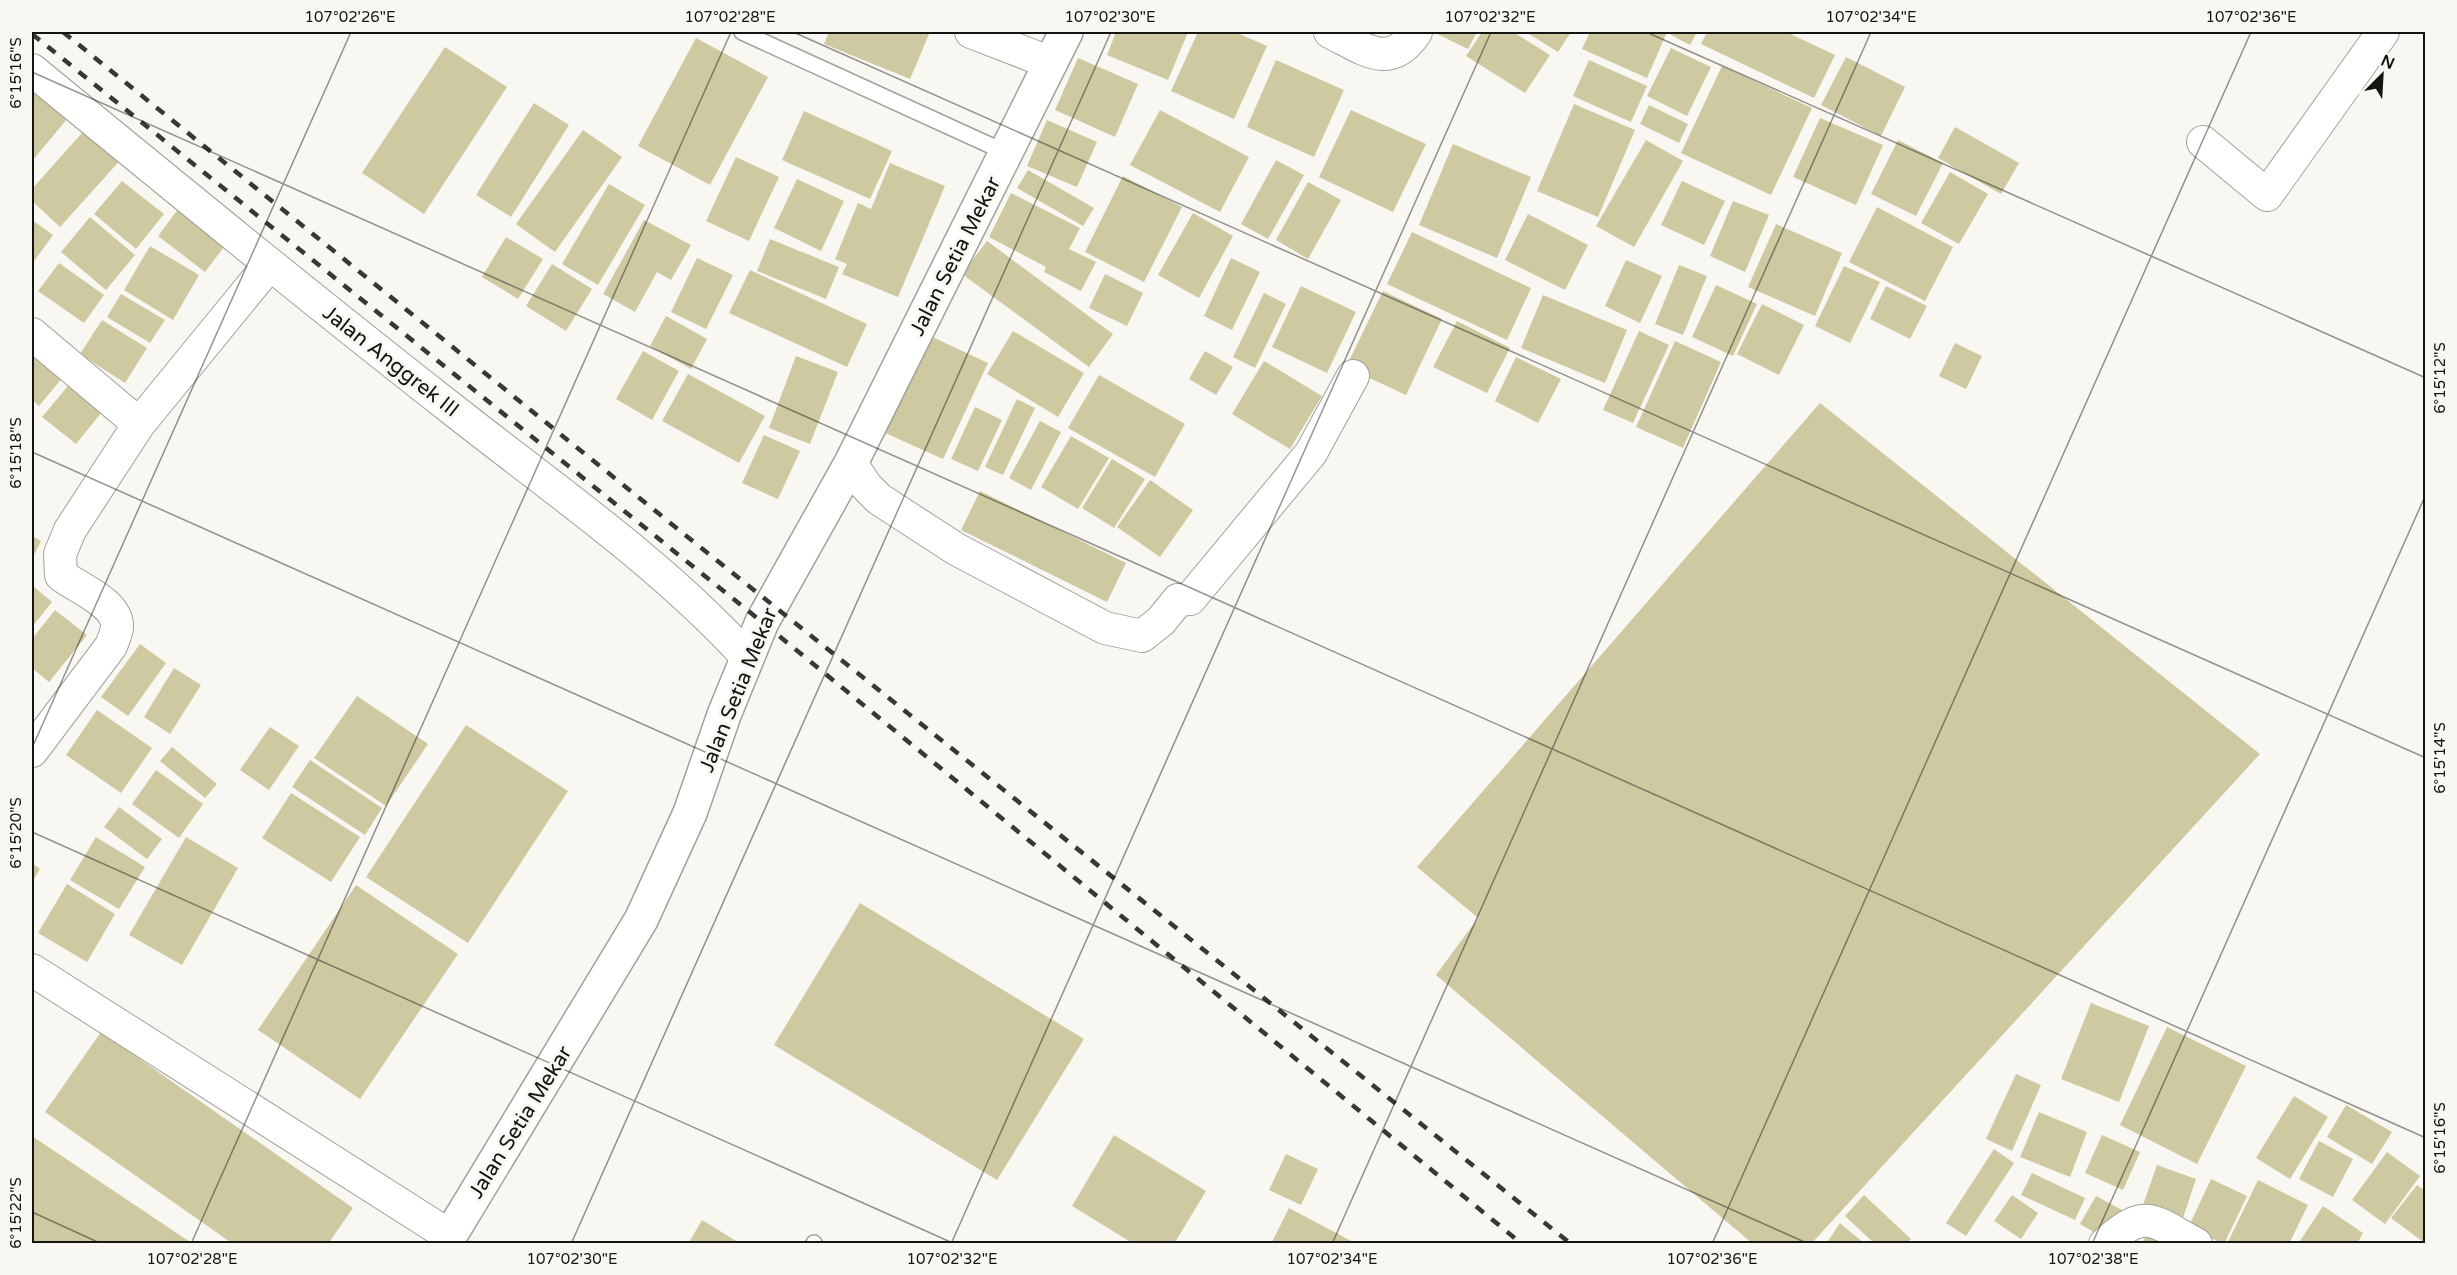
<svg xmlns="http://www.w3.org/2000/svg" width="2457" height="1275" font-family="'Varela Round',sans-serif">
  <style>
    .building { fill: #cfc9a2 }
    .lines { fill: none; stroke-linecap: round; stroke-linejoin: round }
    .service-casing { stroke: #a1a19b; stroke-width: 18 }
    .minor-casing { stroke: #a1a19b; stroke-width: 34 }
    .tertiary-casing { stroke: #a1a19b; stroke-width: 36 }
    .service { stroke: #fff; stroke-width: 15 }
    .minor { stroke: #fff; stroke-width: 32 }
    .tertiary { stroke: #fff; stroke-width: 33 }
    .rail { stroke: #373734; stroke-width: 4.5; stroke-dasharray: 10 10; stroke-linecap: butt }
    .ticks { fill: none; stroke: #141412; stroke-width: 1.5; stroke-opacity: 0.45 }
    .labels { text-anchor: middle; stroke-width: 6; stroke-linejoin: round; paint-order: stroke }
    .street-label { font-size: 21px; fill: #141412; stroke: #f8f7f1 }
    .neatline { fill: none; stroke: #141412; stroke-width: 2 }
    .ticks-label { font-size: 15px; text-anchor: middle; fill: #141412 }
  </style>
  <rect width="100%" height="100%" fill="#f8f7f1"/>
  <path class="building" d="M829,32H930L910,79L824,44Z
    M1116,32H1188L1168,80L1107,55Z
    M1198,32H1235L1267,46L1234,119L1171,91Z
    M1433,32H1477L1468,49Z
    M1482,32H1513L1550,55L1525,93L1466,56Z
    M1526,32H1571L1558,52Z
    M1590,32H1667L1647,78L1582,49Z
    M1672,32H1697L1690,45L1671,35Z
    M1707,32H1786L1835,55L1814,98L1701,44Z
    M696,38L768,77L710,185L638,146Z
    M445,47L507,87L424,214L362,173Z
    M1671,48L1711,67L1687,116L1647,96Z
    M1846,57L1905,87L1881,136L1821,105Z
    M1078,58L1138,84L1115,137L1055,110Z
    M1276,60L1344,90L1314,157L1247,127Z
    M1589,60L1647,86L1631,122L1573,96Z
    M1722,66L1812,108L1771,195L1681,153Z
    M32,89L68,118L32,161Z
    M534,103L569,125L511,217L476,195Z
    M1574,104L1635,130L1598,217L1537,191Z
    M1649,105L1688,124L1679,143L1640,124Z
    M1160,110L1249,157L1220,212L1130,165Z
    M1351,110L1426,144L1393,212L1319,177Z
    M804,111L892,151L870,199L782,160Z
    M1820,118L1883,145L1856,205L1793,177Z
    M1047,120L1097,142L1077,187L1027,166Z
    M89,125L124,156L60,227L32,201V189Z
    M1955,127L2019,163L2001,194L1938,158Z
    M583,130L622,157L555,252L516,224Z
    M1646,140L1683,161L1634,247L1596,226Z
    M1898,140L1943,163L1916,216L1871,194Z
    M1453,144L1531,177L1497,258L1419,225Z
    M736,157L779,177L749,241L706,221Z
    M1276,160L1304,175L1268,239L1241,224Z
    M890,163L945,186L898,297L842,274L847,264L835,259L858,203L871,209Z
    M1028,170L1094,208L1083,226L1017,188Z
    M1950,172L1988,194L1959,244L1921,223Z
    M1123,176L1182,207L1144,282L1085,252Z
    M797,179L844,201L821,251L774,228Z
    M122,181L164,214L136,249L94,214Z
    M1682,181L1725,201L1704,245L1661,225Z
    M1308,182L1341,200L1308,259L1276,240Z
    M609,184L645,205L598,285L562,264Z
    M1011,193L1080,228L1069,249L1096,262L1081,291L1044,272L1046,267L989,237Z
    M1733,201L1769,215L1745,272L1710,256Z
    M1877,207L1953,247L1925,301L1849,262Z
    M179,208L227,243L205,272L158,236Z
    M1193,213L1233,236L1199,298L1158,275Z
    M1528,214L1588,245L1565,290L1505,260Z
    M90,217L135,255L106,290L61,252Z
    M32,220L53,235L32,264Z
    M644,220L691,245L671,280L657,272L635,312L603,294Z
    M1776,224L1842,253L1815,316L1748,287Z
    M1412,232L1531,288L1507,340L1387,284Z
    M506,237L543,259L518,299L482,277Z
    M770,239L839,267L826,299L757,271Z
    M987,241L1113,334L1089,367L962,274Z
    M150,246L199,275L173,320L124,290Z
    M697,258L733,275L706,329L671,312Z
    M1231,258L1260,272L1232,330L1204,316Z
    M1626,260L1662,276L1640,323L1605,306Z
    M59,263L104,295L84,323L38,291Z
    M552,264L592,289L566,331L526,306Z
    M1679,265L1707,276L1683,335L1655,324Z
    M1844,266L1880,282L1850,343L1815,326Z
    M750,270L867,324L847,367L729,313Z
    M1105,274L1143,293L1127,326L1089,308Z
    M1716,285L1757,304L1733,356L1692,337Z
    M1301,286L1356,312L1327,373L1272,347Z
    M1886,286L1927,306L1910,339L1870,319Z
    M1383,291L1442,319L1406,395L1346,367Z
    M1264,293L1286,304L1255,368L1233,357Z
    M121,294L165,320L150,343L107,317Z
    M1543,295L1627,330L1605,383L1521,348Z
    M1762,304L1804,325L1779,375L1737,354Z
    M666,316L707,339L691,369L650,346Z
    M102,320L147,348L125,383L80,354Z
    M1457,321L1510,348L1487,393L1433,367Z
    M1013,331L1084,373L1058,417L987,374Z
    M1639,331L1669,345L1633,423L1603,410Z
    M928,335L988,363L943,459L883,432Z
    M32,340L68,371L39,406L32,400Z
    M1675,341L1721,362L1683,448L1636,427Z
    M1955,343L1982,356L1966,389L1939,376Z
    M643,351L679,371L652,420L616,399Z
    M1205,351L1233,367L1216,395L1189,379Z
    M796,356L838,372L810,444L769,428Z
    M1516,357L1561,379L1538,423L1495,401Z
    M1264,361L1322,396L1290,449L1232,414Z
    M688,374L765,416L739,463L662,421Z
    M77,375L110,402L76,444L42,417Z
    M1099,375L1185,424L1155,477L1068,428Z
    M1017,399L1035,408L1003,475L985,467Z
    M1820,403L2260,754L1811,1244H1753L1436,975L1478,918L1417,867Z
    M975,407L1002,420L978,471L951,459Z
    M1040,421L1061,432L1031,490L1009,478Z
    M764,435L800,451L778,499L742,483Z
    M1071,436L1109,458L1078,509L1041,487Z
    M1112,459L1145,479L1114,528L1082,508Z
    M1150,480L1193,510L1160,557L1117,527Z
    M980,491L1126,563L1107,602L961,530Z
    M32,536L41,541L32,559Z
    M32,585L52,602L32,627Z
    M55,610L87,635L49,682L32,668V639Z
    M140,644L166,663L128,716L101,697Z
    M174,668L201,685L170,734L144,717Z
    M357,696L428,744L386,806L314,758Z
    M97,710L152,748L121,793L66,755Z
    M466,725L568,791L468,943L366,877Z
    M270,727L299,746L269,790L240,770Z
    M172,747L217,784L205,798L160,761Z
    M310,760L382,808L365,835L292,787Z
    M156,770L203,804L179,838L132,804Z
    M291,793L360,837L331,882L262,838Z
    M119,807L162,839L147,859L104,827Z
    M96,837L145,867L119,909L70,880Z
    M186,837L238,868L182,965L129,935Z
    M32,863L40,869L32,882Z
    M67,884L115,914L87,962L38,933Z
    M356,885L458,954L360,1099L258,1030Z
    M860,903L1084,1039L997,1180L774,1045Z
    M2091,1003L2149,1026L2119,1102L2061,1079Z
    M2167,1027L2246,1066L2197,1164L2120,1125Z
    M101,1032L353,1208L328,1244H233L45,1112Z
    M2016,1074L2041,1085L2012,1151L1986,1139Z
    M2294,1096L2328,1117L2290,1179L2256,1158Z
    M2346,1105L2392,1132L2372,1164L2327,1137Z
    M2039,1112L2087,1132L2070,1177L2020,1157Z
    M1114,1135L1206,1191L1174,1244H1134L1072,1206Z
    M2102,1135L2140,1152L2123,1190L2085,1173Z
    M32,1136L193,1244H32Z
    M2319,1141L2353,1159L2333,1197L2299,1179Z
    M1994,1149L2014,1163L1966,1236L1946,1223Z
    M2387,1152L2420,1176L2385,1224L2352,1200Z
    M1286,1154L1318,1169L1301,1205L1269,1190Z
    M2157,1165L2196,1179L2183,1218L2143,1205Z
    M2032,1173L2085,1198L2075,1220L2021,1195Z
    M2211,1179L2247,1196L2224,1244L2188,1228Z
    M2258,1180L2308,1205L2289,1244H2227Z
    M2417,1185L2426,1191V1244L2391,1218Z
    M1864,1195L1911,1239L1906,1244H1875L1845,1216Z
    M2012,1195L2038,1213L2021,1239L1994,1221Z
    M2096,1196L2124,1211L2107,1240L2080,1224Z
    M2323,1206L2363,1233L2357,1244H2298Z
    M1289,1208L1357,1244H1271Z
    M702,1220L741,1244H688Z
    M1840,1223L1865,1244H1826Z
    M2150,1226L2168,1244H2142Z"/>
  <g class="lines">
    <defs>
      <path id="service" d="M742,32L1007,153
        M814,1244V1243"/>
      <path id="minor" d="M971,32L1051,63
        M1330,32C1363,48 1390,72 1416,32
        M32,70C171,184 310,298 452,409C552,488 660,562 747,657
        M2203,142L2267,195L2383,32
        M32,334L139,424
        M851,463L866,486L879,499L956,549L1105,628L1142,636L1161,621L1178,600L1190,599L1311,453L1353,376
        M32,751L111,646C113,641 116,634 117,628C119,603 77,588 61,575L60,554L70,530L139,424L269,265
        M32,970L450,1236
        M2105,1244C2146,1206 2153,1221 2196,1244"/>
      <path id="tertiary" d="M445,1244L641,920L690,813L724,715L762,622L851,463L1066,32"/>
    </defs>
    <use href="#service" class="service-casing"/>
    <use href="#minor" class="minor-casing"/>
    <use href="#tertiary" class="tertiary-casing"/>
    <use href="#service" class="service"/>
    <use href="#minor" class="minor"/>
    <use href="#tertiary" class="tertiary"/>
    <path class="rail" d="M63,32L674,526L1571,1244
      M32,34L762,622L1522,1244"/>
  </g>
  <path class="ticks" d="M793,32L2426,758M1646,32L2426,378M32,72L2426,1138M32,452L1809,1244M32,748L351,32M32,832L955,1244M32,1212L102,1244M191,1244L731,32M571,1244L1111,32M951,1244L1491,32M1332,1244L1871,32M1712,1244L2251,32M2092,1244L2426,494"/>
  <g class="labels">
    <g class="street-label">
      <text transform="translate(955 256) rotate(-63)" y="7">Jalan Setia Mekar</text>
      <text transform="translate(391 361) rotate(38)" y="7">Jalan Anggrek III</text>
      <text transform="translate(738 690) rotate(-68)" y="7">Jalan Setia Mekar</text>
      <text transform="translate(520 1122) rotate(-58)" y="7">Jalan Setia Mekar</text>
    </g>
  </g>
  <rect width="2457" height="1275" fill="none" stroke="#f8f7f1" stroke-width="66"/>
  <g transform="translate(2382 75) rotate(24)" stroke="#f8f7f1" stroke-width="4.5" paint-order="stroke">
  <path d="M0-4.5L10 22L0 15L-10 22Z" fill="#141412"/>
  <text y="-9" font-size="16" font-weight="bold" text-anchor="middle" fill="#141412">N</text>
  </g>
  <rect x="33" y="33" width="2391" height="1209" class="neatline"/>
  <g class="ticks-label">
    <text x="350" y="22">107°02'26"E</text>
    <text x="730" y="22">107°02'28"E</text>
    <text x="1110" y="22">107°02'30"E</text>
    <text x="1490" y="22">107°02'32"E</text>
    <text x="1871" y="22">107°02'34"E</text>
    <text x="2251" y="22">107°02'36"E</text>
    <text transform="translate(16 73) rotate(-90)" y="5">6°15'16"S</text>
    <text transform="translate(2440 378) rotate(-90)" y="5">6°15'12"S</text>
    <text transform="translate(16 453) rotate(-90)" y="5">6°15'18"S</text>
    <text transform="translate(2440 758) rotate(-90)" y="5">6°15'14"S</text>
    <text transform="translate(16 833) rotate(-90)" y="5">6°15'20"S</text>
    <text transform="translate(2440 1138) rotate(-90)" y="5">6°15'16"S</text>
    <text transform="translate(16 1213) rotate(-90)" y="5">6°15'22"S</text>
    <text x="192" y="1264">107°02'28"E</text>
    <text x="572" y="1264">107°02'30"E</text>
    <text x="952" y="1264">107°02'32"E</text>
    <text x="1332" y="1264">107°02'34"E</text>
    <text x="1712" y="1264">107°02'36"E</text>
    <text x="2093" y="1264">107°02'38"E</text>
  </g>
</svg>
